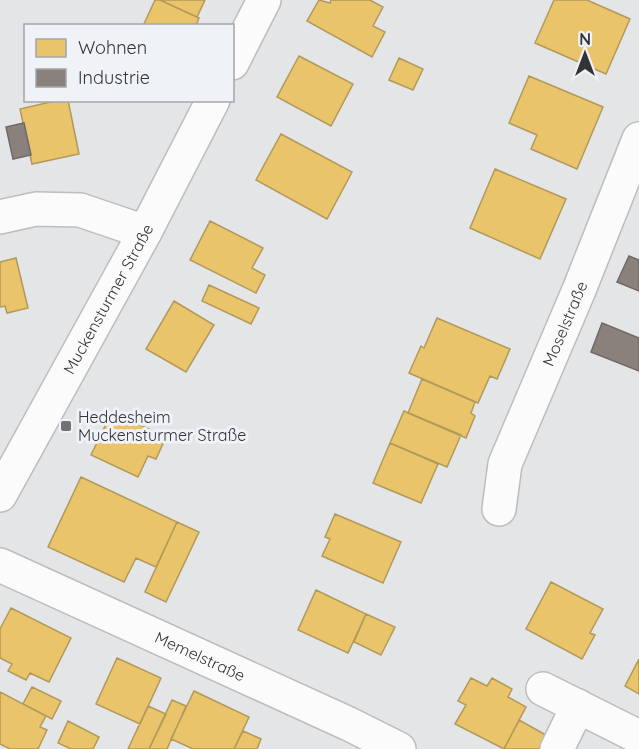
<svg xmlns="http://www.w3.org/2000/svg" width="639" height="749" font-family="Quicksand,sans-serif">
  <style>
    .homes { fill: #e9c46a; stroke: #b2995a; stroke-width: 1.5 }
    .industry { fill: #8a817c; stroke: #706a67; stroke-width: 1.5 }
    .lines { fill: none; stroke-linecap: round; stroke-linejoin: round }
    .minor-casing { stroke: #bbbdbe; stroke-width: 36 }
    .major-casing { stroke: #bbbdbe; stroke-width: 36 }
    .minor { stroke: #fbfbfb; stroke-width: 33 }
    .major { stroke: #fbfbfb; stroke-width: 33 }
    .poi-dot { fill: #717273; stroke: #eff2f6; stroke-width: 2 }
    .labels { text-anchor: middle; stroke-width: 6; stroke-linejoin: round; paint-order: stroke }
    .street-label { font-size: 16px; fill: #333435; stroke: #eff2f6 }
    .poi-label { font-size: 16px; fill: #333435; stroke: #eff2f6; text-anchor: start }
  </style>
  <rect width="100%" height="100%" fill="#e3e5e7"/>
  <path class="homes" d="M155,0H160L199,18L196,26H143Z
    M160,0H205L197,17Z
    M319,0L330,3L331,0H370L383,7L373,26L385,32L372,57L307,21Z
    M554,0H587L630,19L606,74L535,43Z
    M299,56L353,84L331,126L277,97Z
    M399,58L423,69L413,90L389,80Z
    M529,76L603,107L577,169L531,149L537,135L509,123Z
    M59,100H68L79,154L32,164L20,109Z
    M281,134L352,172L327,219L256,180Z
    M495,169L566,199L540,259L470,228Z
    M210,221L263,248L252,268L265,275L256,293L190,260Z
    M16,258L28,308L7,313L5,306L0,307V262Z
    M209,285L259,308L251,324L202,301Z
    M174,301L214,325L186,372L146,349Z
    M437,318L510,349L497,379L490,376L478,403L409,373L421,346L424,348Z
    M422,379L475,402L471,413L475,416L466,438L408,413Z
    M404,411L461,435L447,467L390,443Z
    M112,412L166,437L156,459L148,456L138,477L91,455Z
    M390,443L438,464L421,503L373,483Z
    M81,477L177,522L156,567L136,558L124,582L48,547Z
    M335,514L401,542L383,583L322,556L330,539L325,537Z
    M177,522L199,532L166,602L145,592Z
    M551,582L603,609L590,633L595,635L582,659L526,629Z
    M316,590L366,614L348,653L298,630Z
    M11,608L71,638L49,682L30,673L26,680L8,671L12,664L0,658V629Z
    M366,614L395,627L381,655L354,642Z
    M117,658L161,678L140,724L96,704Z
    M639,659V694L625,686Z
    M471,678L487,686L492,678L512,689L508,697L526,707L504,749L455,724L466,705L458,701Z
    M32,687L61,701L52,719L23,704Z
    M194,691L249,717L234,749H193L171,739Z
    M0,692L46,716L40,727L47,730L38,749H10L0,744Z
    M172,700L186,706L167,749H149Z
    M148,706L166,714L149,749H128Z
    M519,720L546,735L539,749H504Z
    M68,721L99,737L93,749H71L58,743Z
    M243,731L261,739L257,749H234Z"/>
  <path class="industry" d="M24,123L31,155L13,159L6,127Z
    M629,256L639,260V291L617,282Z
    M602,323L639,338V371L591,352Z"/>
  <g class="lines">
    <defs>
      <g id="minor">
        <path d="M0,217L36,209L80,210L145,232"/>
        <path id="s1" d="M499,509L505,464L579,290L639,139"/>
        <path id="s2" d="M0,565L349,724L399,749"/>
        <path d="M543,689L639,737"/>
        <path d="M557,749L578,706"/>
      </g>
      <g id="major">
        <path d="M232,63L264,0"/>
        <path id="s3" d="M0,495L145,232L213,100"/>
      </g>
    </defs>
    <use href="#minor" class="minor-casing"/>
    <use href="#major" class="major-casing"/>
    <use href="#minor" class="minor"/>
    <use href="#major" class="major"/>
  </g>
  <rect class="poi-dot" x="60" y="420" width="12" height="12" rx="3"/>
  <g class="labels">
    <g class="street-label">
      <text dy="6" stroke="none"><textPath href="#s3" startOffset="224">Muckensturmer Straße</textPath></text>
      <text dy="6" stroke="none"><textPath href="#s1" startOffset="198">Moselstraße</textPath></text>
      <text dy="6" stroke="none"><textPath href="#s2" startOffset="220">Memelstraße</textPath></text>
    </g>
    <g class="poi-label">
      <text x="78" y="423">Heddesheim<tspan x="78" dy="18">Muckensturmer Straße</tspan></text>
    </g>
  </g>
  <rect x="24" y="24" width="210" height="78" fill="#eff2f6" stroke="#a4a6a9" stroke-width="1.5"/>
  <rect x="36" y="39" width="30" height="18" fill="#e9c46a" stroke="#a4a6a9" stroke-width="1.5"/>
  <text x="78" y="54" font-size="18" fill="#333435">Wohnen</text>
  <rect x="36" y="69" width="30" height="18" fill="#8a817c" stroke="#a4a6a9" stroke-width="1.5"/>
  <text x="78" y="84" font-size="18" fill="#333435">Industrie</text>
  <g transform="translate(585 54)" stroke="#eff2f6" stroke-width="4.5" paint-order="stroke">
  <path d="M0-4.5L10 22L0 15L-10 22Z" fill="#333435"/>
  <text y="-9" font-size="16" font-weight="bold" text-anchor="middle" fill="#333435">N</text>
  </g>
</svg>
